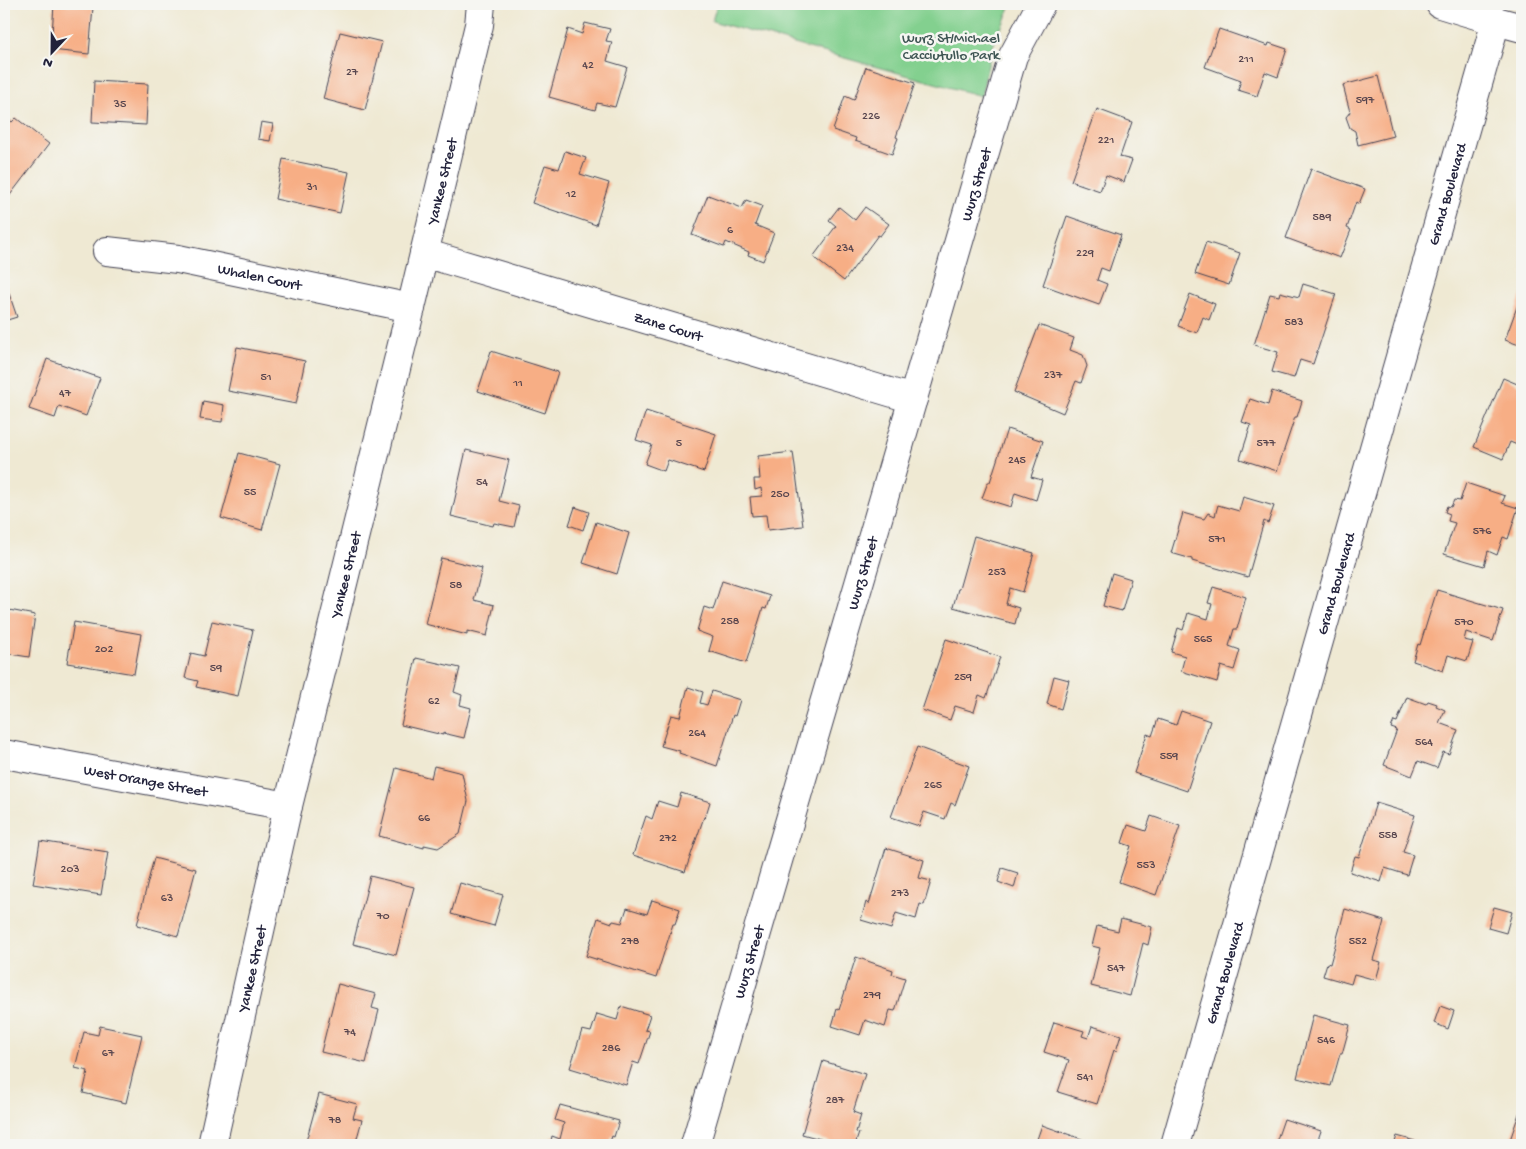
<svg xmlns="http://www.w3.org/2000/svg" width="1526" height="1149" font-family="'Gochi Hand',sans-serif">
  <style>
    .green { fill: #83d08f; stroke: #527965 }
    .building { fill: #f7ae85 }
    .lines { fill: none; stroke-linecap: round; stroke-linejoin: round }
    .minor-casing { stroke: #414052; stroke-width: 30 }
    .minor { stroke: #fff; stroke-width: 28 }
    .labels { text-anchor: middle; stroke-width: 5; stroke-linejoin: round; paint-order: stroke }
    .number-label { font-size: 12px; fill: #57454e }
    .park-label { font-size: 15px; fill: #3f5654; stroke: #f6f6f2 }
    .street-label { font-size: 15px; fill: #22223b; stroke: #f6f6f2 }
  </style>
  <rect width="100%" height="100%" fill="#f6f6f2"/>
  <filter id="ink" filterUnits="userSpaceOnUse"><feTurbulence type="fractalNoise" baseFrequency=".02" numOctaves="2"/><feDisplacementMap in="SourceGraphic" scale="10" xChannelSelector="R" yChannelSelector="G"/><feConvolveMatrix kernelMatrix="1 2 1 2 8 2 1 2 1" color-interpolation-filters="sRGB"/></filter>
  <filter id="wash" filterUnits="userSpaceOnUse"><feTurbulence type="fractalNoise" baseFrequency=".0096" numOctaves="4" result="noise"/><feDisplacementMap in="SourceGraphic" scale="20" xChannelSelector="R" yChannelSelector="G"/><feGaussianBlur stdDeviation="1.12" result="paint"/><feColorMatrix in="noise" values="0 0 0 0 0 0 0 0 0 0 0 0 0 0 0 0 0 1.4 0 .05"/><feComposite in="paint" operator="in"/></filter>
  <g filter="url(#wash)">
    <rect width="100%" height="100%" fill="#efe9d3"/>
    <path class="green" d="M717,4H1012L992,48L981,96L712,21Z"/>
    <g id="blocks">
      <path class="building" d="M54,4L93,7L89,54L51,50Z
        M585,23L610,29L606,41L612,42L607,61L627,67L615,107L597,103L595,110L549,97L568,29L582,34Z
        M1219,29L1268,46L1269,43L1287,49L1278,77L1265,72L1257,96L1238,90L1241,80L1205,67Z
        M340,32L382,42L365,110L323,99Z
        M866,67L915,83L896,137L898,138L892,154L855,141L856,138L833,130L845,96L854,100Z
        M1378,76L1393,136L1358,145L1355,131L1350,128L1346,117L1350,112L1343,85Z
        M94,81L148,84L146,125L92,122Z
        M1097,109L1132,122L1120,157L1132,160L1124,182L1106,175L1100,191L1071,181Z
        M5,117L12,122L16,118L49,144L4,203V119Z
        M261,122L273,124L270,141L258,139Z
        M565,151L586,158L580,174L609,183L596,225L532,203L545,165L559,169Z
        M283,159L349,172L340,213L275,199Z
        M1311,169L1365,189L1359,204L1356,202L1347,228L1351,230L1340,258L1286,238Z
        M708,195L742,208L746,200L762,206L755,225L774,233L763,261L748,255L749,252L726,242L724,247L692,235Z
        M839,207L855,220L865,207L889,224L880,236L878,235L844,281L813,257L836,226L829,220Z
        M1067,216L1121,235L1109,271L1101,268L1097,280L1107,284L1099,305L1043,285Z
        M1206,242L1240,253L1229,285L1195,274Z
        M4,279L17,317L4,321Z
        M1303,284L1336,294L1313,364L1300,360L1294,378L1272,372L1278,352L1254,345L1270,294L1279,296L1280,292L1299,297Z
        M1522,293V346L1505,340Z
        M1190,294L1215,304L1209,320L1203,317L1197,333L1178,326Z
        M1039,325L1074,338L1070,350L1083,355L1087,366L1081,383L1076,381L1063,413L1014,392Z
        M237,347L305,361L296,404L228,391Z
        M491,351L558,372L545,413L478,391Z
        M47,359L100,378L86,416L59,406L55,418L29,409Z
        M1503,378L1522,386V447L1510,442L1503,459L1474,447Z
        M1272,391L1302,401L1297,417H1295L1277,471L1240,459L1251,425L1242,422L1250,399L1268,405Z
        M203,401L224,405L222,422L200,419Z
        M646,411L716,434L704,472L668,460L664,471L645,464L652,445L636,440Z
        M1007,429L1043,441L1031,477L1042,480L1036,500L1015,493L1011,507L982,498L988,482H990Z
        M466,450L509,460L499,501L519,506L514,527L494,523L493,526L451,516Z
        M793,452L803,526L768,530L766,515L752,516L750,497L762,496L761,488L755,490L754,479H760L758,456Z
        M239,453L280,464L262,530L221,518Z
        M1466,483L1505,496L1502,503L1518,508L1508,539L1503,537L1497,555L1488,551L1484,566L1444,554L1455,523L1448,521L1450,514L1445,512L1447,506L1451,507L1454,500L1460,501Z
        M1243,497L1274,506L1268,523L1264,521L1248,577L1192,561V559L1171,553L1183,513L1204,519L1208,513L1215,516L1218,505L1239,511Z
        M575,507L589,512L583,530L569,525Z
        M596,522L629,533L617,574L583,563Z
        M974,536L1034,553L1023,592L1010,588L1006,604L1019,608L1015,624L953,607L958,589H959Z
        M441,558L482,568L474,600L494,605L487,636L467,631V635L425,624Z
        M1112,573L1131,579L1122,611L1103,606Z
        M722,581L770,596L766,609L763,608L746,663L709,651L713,637L697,631L704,607L713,610Z
        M1213,587L1246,597L1237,629H1234L1229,646L1240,650L1234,670L1221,666L1217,682L1181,671L1185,656L1171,652L1178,628L1183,630L1188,613L1208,619L1212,604L1208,603Z
        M1437,590L1503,610L1493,641L1466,632L1464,640L1473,642L1467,661L1448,655L1443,671L1413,661L1418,644L1420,645Z
        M4,609L35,615L29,657L4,653Z
        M212,621L253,630L238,696L196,687L198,681L185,678L191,653L204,656Z
        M74,622L141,634L134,674L67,663Z
        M946,639L1000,657L986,698L979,695L974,712L955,706L950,720L922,710Z
        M416,658L460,668L454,692L462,695L460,705L471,708L464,738L443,733V735L401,725Z
        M1054,676L1069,680L1061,709L1047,704Z
        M688,687L703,692L700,703L707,705L712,691L740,700L735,716L733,715L717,766L679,753L680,751L661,746L671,715L680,717Z
        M1407,697L1426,704L1428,701L1437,704L1436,706L1445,710L1439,723L1458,730L1449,754L1443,752L1437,768L1418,761L1412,776L1384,765L1397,730L1391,728L1394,721L1397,722Z
        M1181,711L1210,721L1187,791L1134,773L1147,734L1152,736L1158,719L1176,725Z
        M917,747L969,766L955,805L951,803L945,819L924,812L919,826L891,817Z
        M434,766L462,773L468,801L460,834L438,848L424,845V848L379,836L396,768L431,778Z
        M681,793L710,802L705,818L704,817L685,872L633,855L646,816L652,819L658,801L677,807Z
        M1376,803L1415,815L1403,852L1413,855L1407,875L1385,868L1381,882L1350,872L1355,856L1359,857Z
        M1151,816L1180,826L1156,895L1119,882L1131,846L1122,843L1128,825L1146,831Z
        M40,841L108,852L101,895L33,884Z
        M886,848L924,860L919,878L931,881L924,905L920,904L916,919L896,913L891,929L861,920L866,902L869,904Z
        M154,858L196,869L178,936L137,925Z
        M1002,868L1018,873L1014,888L998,882Z
        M370,876L414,887L396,955L353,944Z
        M460,883L503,895L494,926L451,914Z
        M652,900L680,909L675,924H673L656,978L586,956L598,918L612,923L613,921L622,923L627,908L647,914Z
        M1494,907L1512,912L1506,933L1488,928Z
        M1345,909L1384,921L1373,960L1381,962L1376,980L1354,974L1351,984L1323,976L1327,963L1330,964Z
        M1121,919L1152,927L1148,945L1143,943L1130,996L1091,986L1100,948L1092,946L1097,926L1118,931Z
        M856,957L893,970L892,974L905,978L895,1011L890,1010L885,1027L865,1020L860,1035L832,1026L837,1009L839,1010Z
        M338,984L376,994L372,1008L379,1010L366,1063L321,1052Z
        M621,1006L650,1015L645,1030L650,1031L639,1064L633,1062L626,1085L570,1068L582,1030L591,1032L597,1014L617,1020Z
        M1440,1006L1454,1011L1448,1029L1434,1023Z
        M1313,1015L1350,1025L1342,1054H1340L1331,1086L1297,1078Z
        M1054,1022L1084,1031L1082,1036L1088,1038L1092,1026L1121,1035L1116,1051L1114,1050L1097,1104L1058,1092L1069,1060L1044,1052Z
        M100,1026L142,1035L126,1103L83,1093L88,1071L75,1068L84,1032L98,1035Z
        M823,1061L865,1074L853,1112L861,1115L856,1132L859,1133L855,1145H842L802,1134Z
        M319,1094L357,1104L353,1118L362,1120L355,1145H305Z
        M560,1105L619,1121L614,1137L612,1136L609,1145H550L552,1136L560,1139L564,1123L555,1120Z
        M1522,1105V1145L1510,1140Z
        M1284,1119L1321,1131L1316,1145H1275Z
        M1042,1125L1090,1142L1089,1145H1035Z
        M1397,1136L1415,1141L1413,1145H1394Z"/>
    </g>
  </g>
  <g filter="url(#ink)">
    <use href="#blocks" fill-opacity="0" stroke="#414052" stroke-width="1"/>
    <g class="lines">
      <defs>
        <g id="minor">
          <path d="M1440,4L1496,21L1522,28"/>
          <path id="s1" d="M107,251L178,259L411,308"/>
          <path id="s2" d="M424,253L913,399"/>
          <path id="s3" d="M4,754L288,806"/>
          <path id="s4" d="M212,1145L288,806L411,308L479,25L481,4"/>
          <path id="s5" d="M695,1145L1013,56L1041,4"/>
          <path id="s6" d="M1175,1145L1496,21"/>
        </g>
      </defs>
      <use href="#minor" class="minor-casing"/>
      <use href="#minor" class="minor"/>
    </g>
  </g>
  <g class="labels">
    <g class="number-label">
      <text x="1246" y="62">211</text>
      <text x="588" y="68">42</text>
      <text x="352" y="75">27</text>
      <text x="1365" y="103">597</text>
      <text x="120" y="107">35</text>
      <text x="871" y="119">226</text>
      <text x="1106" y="143">221</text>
      <text x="312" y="190">31</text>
      <text x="571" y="197">12</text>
      <text x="1322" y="220">589</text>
      <text x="730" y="233">6</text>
      <text x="845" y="251">234</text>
      <text x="1085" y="256">229</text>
      <text x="1294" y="325">583</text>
      <text x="1053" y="378">237</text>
      <text x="266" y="380">51</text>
      <text x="518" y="386">11</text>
      <text x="65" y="396">47</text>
      <text x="679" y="446">5</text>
      <text x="1266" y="446">577</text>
      <text x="1017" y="463">245</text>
      <text x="482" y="485">54</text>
      <text x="250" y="495">55</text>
      <text x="780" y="497">250</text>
      <text x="1482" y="534">576</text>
      <text x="1217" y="542">571</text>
      <text x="997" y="575">253</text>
      <text x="456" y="588">58</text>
      <text x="730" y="624">258</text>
      <text x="1464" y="625">570</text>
      <text x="1203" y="642">565</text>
      <text x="104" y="652">202</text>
      <text x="216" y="671">59</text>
      <text x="963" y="680">259</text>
      <text x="434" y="704">62</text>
      <text x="697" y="736">264</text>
      <text x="1424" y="745">564</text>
      <text x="1169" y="759">559</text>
      <text x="933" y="788">265</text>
      <text x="424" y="821">66</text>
      <text x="1388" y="838">558</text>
      <text x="668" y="841">272</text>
      <text x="1146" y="868">553</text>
      <text x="70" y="872">203</text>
      <text x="900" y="896">273</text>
      <text x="167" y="901">63</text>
      <text x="383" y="919">70</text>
      <text x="630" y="944">278</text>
      <text x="1358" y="944">552</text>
      <text x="1116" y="971">547</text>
      <text x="872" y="998">279</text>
      <text x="350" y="1035">74</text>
      <text x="1326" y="1043">546</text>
      <text x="611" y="1051">286</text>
      <text x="108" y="1056">67</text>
      <text x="1085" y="1080">541</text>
      <text x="835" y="1103">287</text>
      <text x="335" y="1123">78</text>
    </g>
    <g class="park-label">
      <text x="951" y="42">Wurz St/Michael<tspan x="951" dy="17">Cacciutullo Park</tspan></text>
    </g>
    <g class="street-label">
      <text dy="5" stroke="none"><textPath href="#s4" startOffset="991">Yankee Street</textPath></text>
      <text dy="5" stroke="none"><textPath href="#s5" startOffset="1001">Wurz Street</textPath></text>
      <text dy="5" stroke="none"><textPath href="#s6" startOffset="989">Grand Boulevard</textPath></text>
      <text dy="5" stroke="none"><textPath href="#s1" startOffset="155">Whalen Court</textPath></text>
      <text dy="5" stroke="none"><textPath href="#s2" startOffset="255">Zane Court</textPath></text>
      <text dy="5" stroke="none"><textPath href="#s5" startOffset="596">Wurz Street</textPath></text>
      <text dy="5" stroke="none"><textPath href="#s4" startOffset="586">Yankee Street</textPath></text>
      <text dy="5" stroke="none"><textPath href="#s6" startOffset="584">Grand Boulevard</textPath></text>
      <text dy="5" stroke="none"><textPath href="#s3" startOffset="144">West Orange Street</textPath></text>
      <text dy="5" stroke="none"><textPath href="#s5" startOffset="191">Wurz Street</textPath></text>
      <text dy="5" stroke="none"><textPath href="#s4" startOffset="181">Yankee Street</textPath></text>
      <text dy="5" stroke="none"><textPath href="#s6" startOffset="179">Grand Boulevard</textPath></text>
    </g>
  </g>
  <rect width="1526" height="1149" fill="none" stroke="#f6f6f2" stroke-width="20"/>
  <g transform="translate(52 52) rotate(202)" stroke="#f6f6f2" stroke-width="4" paint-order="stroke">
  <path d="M0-4L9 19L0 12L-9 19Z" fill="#22223b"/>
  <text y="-8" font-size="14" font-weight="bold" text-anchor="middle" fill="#22223b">N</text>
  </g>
</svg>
